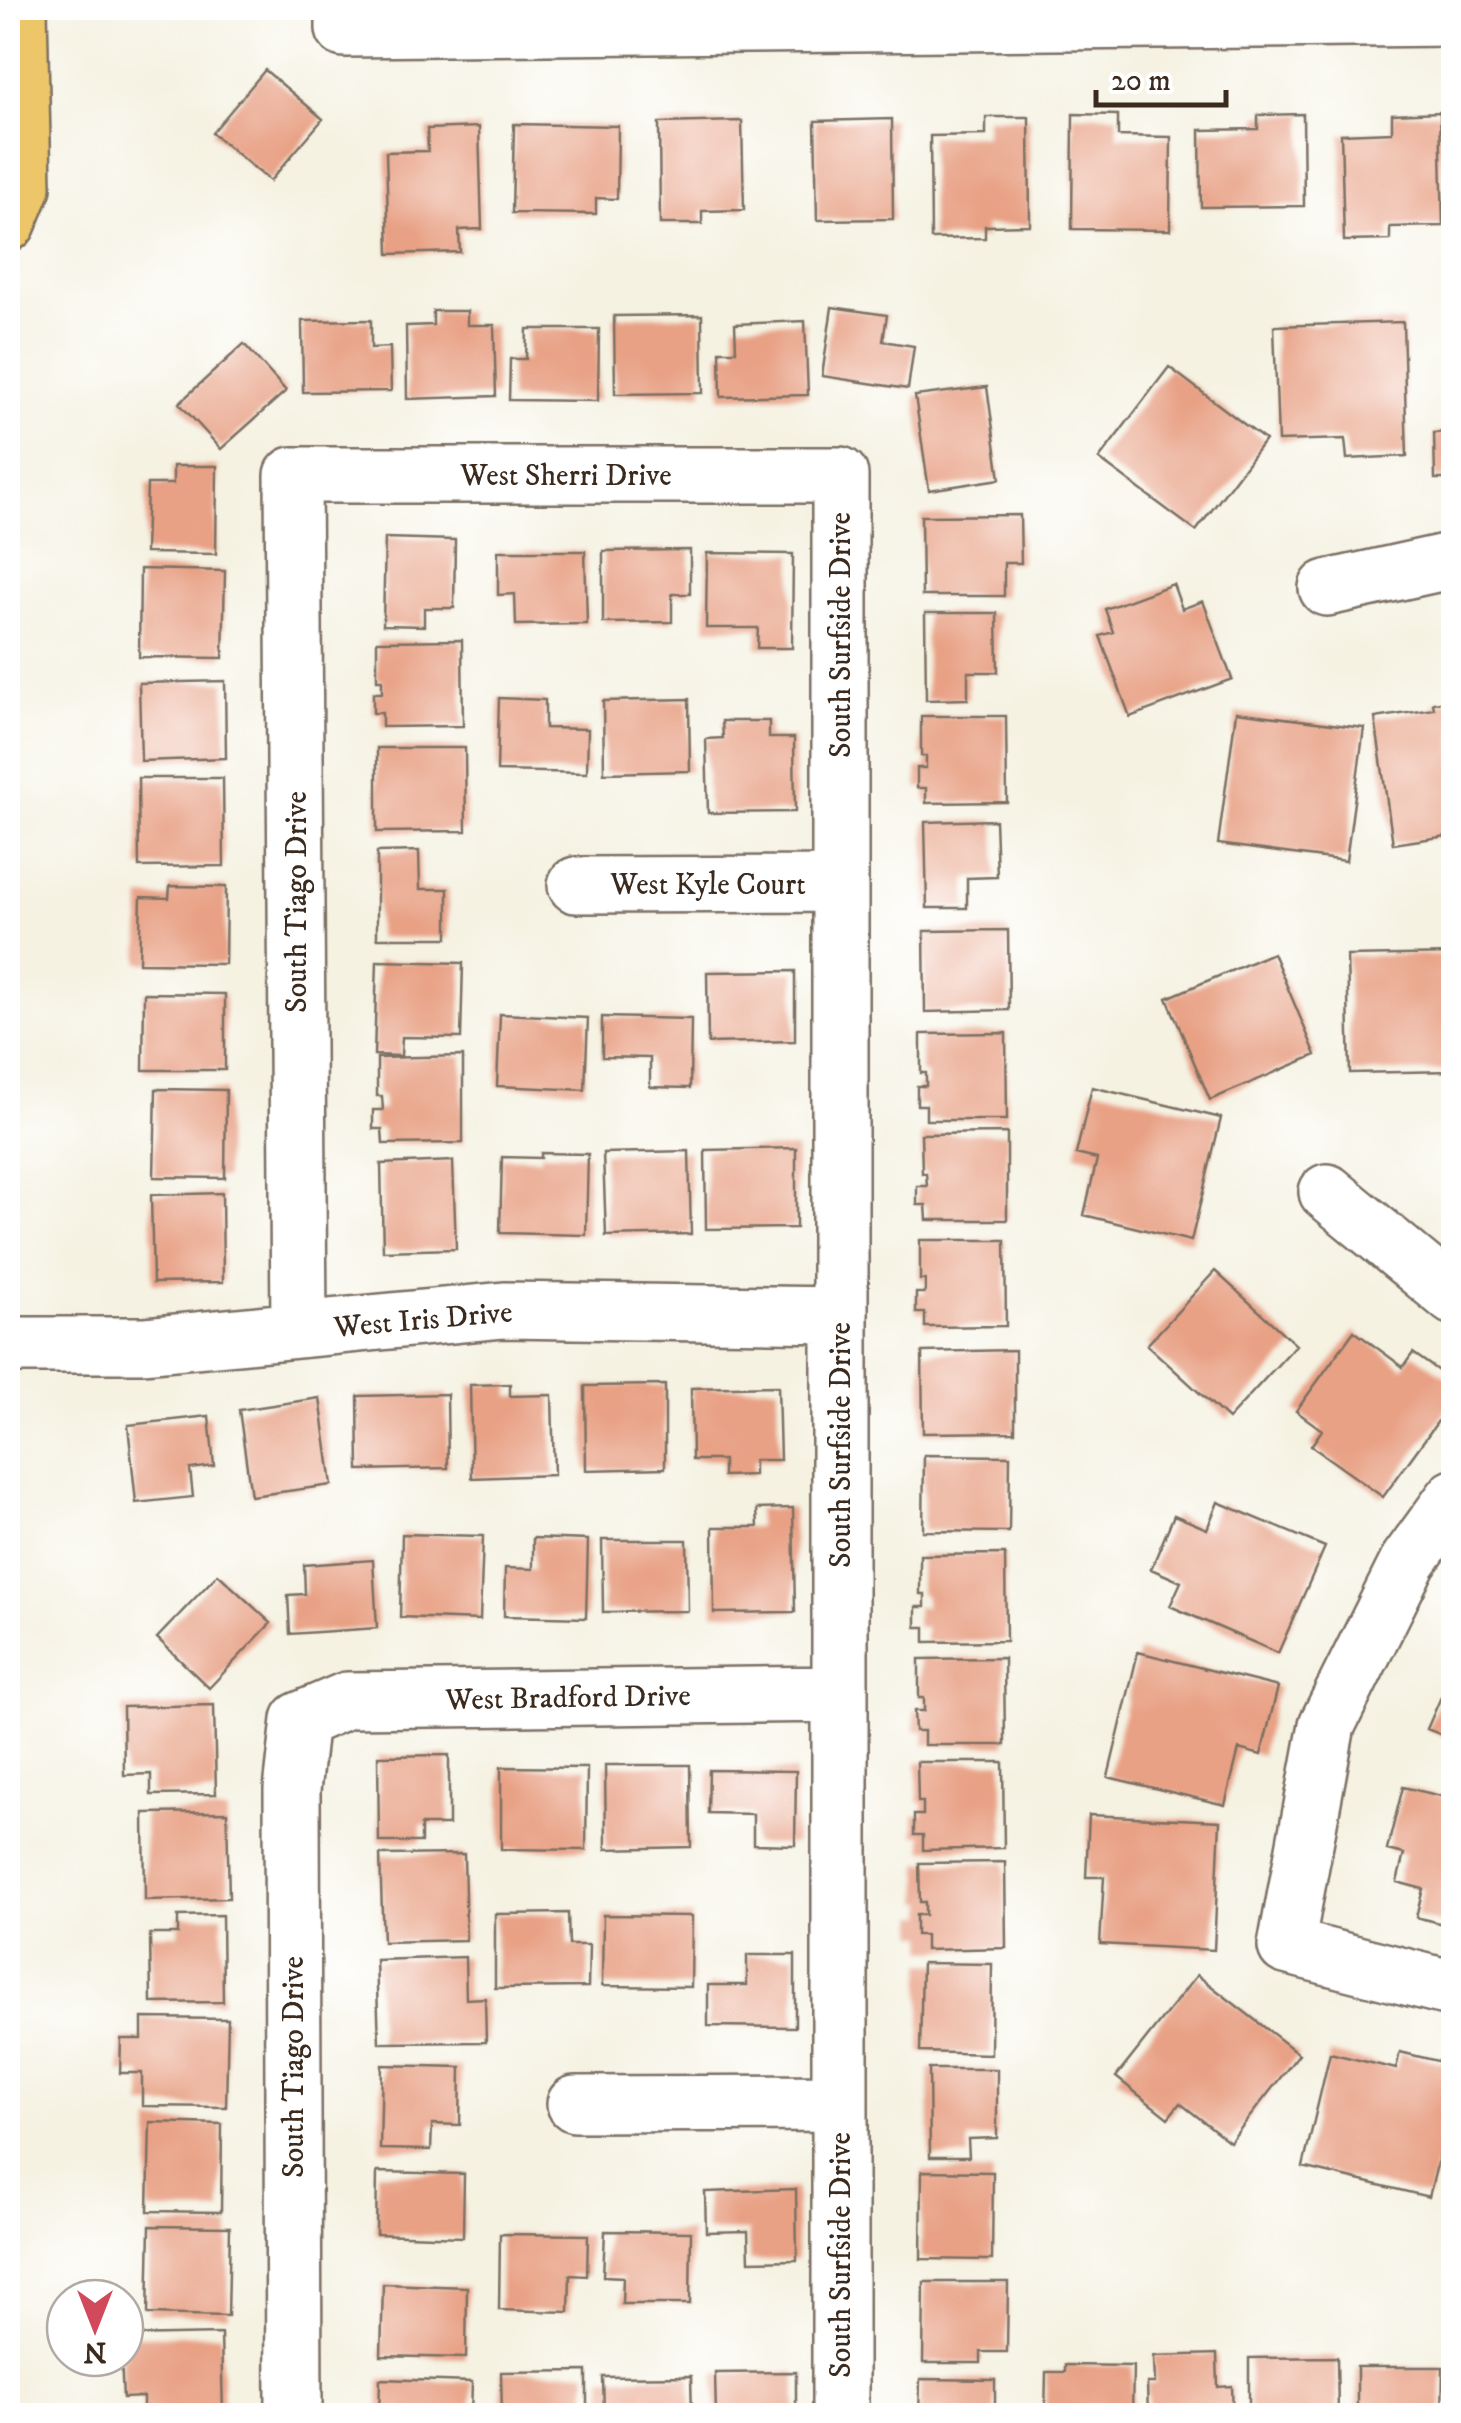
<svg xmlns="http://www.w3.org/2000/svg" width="1461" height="2423" font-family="'IM FELL DW Pica',serif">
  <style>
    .building { fill: #e8a185 }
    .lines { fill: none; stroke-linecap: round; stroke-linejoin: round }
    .minor-casing { stroke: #7c7063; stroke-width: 60 }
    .major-casing { stroke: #7c7063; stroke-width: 60 }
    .minor { stroke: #fff; stroke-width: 55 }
    .major { stroke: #ecc669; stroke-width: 55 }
    .labels { text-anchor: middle; stroke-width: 9; stroke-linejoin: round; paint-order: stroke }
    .street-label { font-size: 30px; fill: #3b2a1e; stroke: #fff }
  </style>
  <rect width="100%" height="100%" fill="#fff"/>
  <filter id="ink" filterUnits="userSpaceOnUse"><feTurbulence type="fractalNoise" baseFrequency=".01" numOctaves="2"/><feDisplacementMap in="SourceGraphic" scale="20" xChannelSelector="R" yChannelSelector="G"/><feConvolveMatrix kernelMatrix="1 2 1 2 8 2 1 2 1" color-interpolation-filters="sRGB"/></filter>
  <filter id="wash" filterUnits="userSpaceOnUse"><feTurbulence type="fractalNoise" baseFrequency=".0048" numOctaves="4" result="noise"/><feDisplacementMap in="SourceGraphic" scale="40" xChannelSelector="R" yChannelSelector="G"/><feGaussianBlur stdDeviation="2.25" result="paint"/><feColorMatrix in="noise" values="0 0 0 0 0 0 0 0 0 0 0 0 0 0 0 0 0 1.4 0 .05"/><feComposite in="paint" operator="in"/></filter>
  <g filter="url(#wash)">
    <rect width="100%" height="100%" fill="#f5f2e2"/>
    <g id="blocks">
      <path class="building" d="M265,70L323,119L270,181L212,133Z
        M1440,112L1443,226L1390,227V240L1344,241L1341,134L1392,132V114Z
        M1073,114L1118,115V136L1171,137L1170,230L1072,229Z
        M1303,114L1304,206L1201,207L1200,130L1258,129V115Z
        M986,117H1029L1030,225L985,226V238L931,239L930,136L986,135Z
        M892,119L893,219L817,220L815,121Z
        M742,121L744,210L702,211V224H660L659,123Z
        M514,124L618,126L617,199L596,198V214L512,213Z
        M479,127L482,229L459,230L460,252L389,254L386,152L428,151L427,129Z
        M832,307L887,315L883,341L914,346L908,389L822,376Z
        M433,311H467V325H494L496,396L407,399L406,326L433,325Z
        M702,315L703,393L615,394L614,316Z
        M371,320V348L390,347L391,391L303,392L302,321Z
        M805,321L808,395L721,397L720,351H736L735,324Z
        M1403,322L1407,456L1347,459L1345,439L1278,441L1274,326Z
        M527,329H599L598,401L509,400L510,359H526Z
        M244,344L286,391L221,449L179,403Z
        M1444,357H1454V479H1435L1434,433L1446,432Z
        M1169,367L1265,440L1196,531L1099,459Z
        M987,387L1000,479L929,490L915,396Z
        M173,466H217L216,554L145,553L147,484H173Z
        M1020,515L1021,563H1004V596H922L921,516Z
        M385,538L455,540L454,608H424V626L383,625Z
        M690,550V594H672V622L603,623V551Z
        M498,551H585L587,624L516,625L515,594L498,595Z
        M707,553L793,554L792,648H757L758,628H706Z
        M140,569L225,571L223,658L139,657Z
        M1173,584L1182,609L1203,601L1232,679L1130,717L1100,636L1113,632L1105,609Z
        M925,613H997L998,672H968V699L926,700Z
        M462,640L463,726L382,727V713H373V693H382V680H377V641Z
        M225,681L226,758L141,761L139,683Z
        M499,698L545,700V728L588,729L587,773L497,771Z
        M689,699L690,771L604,773L603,701Z
        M1454,700V835L1393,844L1375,718L1434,709L1433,703Z
        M1236,712L1364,728L1346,861L1218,844Z
        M921,716H1006L1007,802L926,803V788H917V768H926V756H921Z
        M722,721H769V738H794L795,812L708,813L706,739L723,738Z
        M377,748H465L466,831L377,832Z
        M138,778H223L224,866L139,867Z
        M995,820L997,877L967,878V908H927L925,822Z
        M419,851L420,889H448V938H377V852Z
        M170,886L226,887L225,964L139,963L141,897L169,898Z
        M1008,930L1009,1010L925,1012L924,931Z
        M1273,953L1316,1055L1210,1100L1167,998Z
        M1454,954V1071L1350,1073L1347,956Z
        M377,961L463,963L461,1038L402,1037L401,1056L374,1055Z
        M795,971V1041L708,1043L707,972Z
        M144,993L225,994V1070H143Z
        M500,1014L588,1018L585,1090L497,1086Z
        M602,1017L691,1019L690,1088L650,1087V1058L602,1057Z
        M1006,1033L1007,1120H926V1105H917V1086H926V1073H921V1034Z
        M463,1056V1143L383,1144L382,1129H373V1110H383L382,1096H377V1058Z
        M1092,1087L1221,1118L1191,1241L1084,1215L1097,1159L1076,1154Z
        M156,1089L226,1090L225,1178L154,1177Z
        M1007,1133V1220H927L926,1205H917V1186H927L926,1173H922L921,1134Z
        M796,1148V1228L706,1229L705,1150Z
        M689,1151L691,1234L606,1236L603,1153Z
        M541,1153L588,1154L586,1235L500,1233L502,1157L541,1158Z
        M453,1161L456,1249L383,1251L381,1164Z
        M222,1193L223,1282L153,1283L151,1195Z
        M920,1240H1005L1006,1326L925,1327V1313H916V1293H925V1280H920Z
        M1215,1271L1296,1345L1228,1419L1147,1345Z
        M1354,1331L1403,1367L1413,1353L1454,1382V1399L1383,1497L1311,1446L1322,1430L1296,1411Z
        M1015,1350V1432L923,1433L922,1352Z
        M510,1384V1396L552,1395L554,1475L472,1478L470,1385Z
        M665,1385V1468L586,1470L585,1386Z
        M778,1386L780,1460H754V1475L723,1476V1460H692L691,1388Z
        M447,1394L448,1468L359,1470L358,1396Z
        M320,1398L332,1485L251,1496L239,1410Z
        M209,1416L214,1466L190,1469L193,1497L136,1503L128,1425Z
        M924,1455L1010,1456L1009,1532L923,1531Z
        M1218,1502L1325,1547L1278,1653L1170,1606L1181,1582L1151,1569L1174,1515L1207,1529Z
        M793,1508L795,1612L714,1613L713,1527H758L757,1509Z
        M402,1534L483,1536L480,1620L400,1617Z
        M533,1538L588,1540L586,1618L504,1616L505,1568L533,1569Z
        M602,1540H687L688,1611L603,1612Z
        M1005,1554L1006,1641L925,1642V1627H916V1607H925V1594H920V1555Z
        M373,1560L377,1628L290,1634L288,1595L305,1594L304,1565Z
        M218,1574L271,1623L209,1688L157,1638Z
        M1138,1652L1278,1687L1261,1755L1239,1749L1225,1805L1108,1777Z
        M1004,1658L1005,1745H924V1731H915L914,1711H924V1698H919V1659Z
        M1454,1667V1740L1427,1729Z
        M214,1705L216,1794L151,1795V1774L124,1775L123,1707Z
        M449,1755V1825H421V1842H379L378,1756Z
        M917,1762H1003L1004,1848L923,1850V1835H914V1815H923V1802H918Z
        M605,1765H690L691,1847L606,1849Z
        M501,1767L587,1768L586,1850L501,1849Z
        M709,1770L796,1771L795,1845L753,1844V1814L708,1813Z
        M1403,1787L1454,1799V1927L1416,1917L1423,1889L1397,1882L1404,1854L1387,1850Z
        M227,1812L229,1898L145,1900L144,1813Z
        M1089,1815L1220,1821L1214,1950L1100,1944L1104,1877H1086Z
        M464,1854L466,1940L383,1942L380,1855Z
        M1005,1862L1006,1948L925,1950V1935H916V1915H925V1902H920L919,1863Z
        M568,1913L569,1945H589L588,1987L495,1988V1914Z
        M222,1915L223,2002L151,2003L150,1934H178V1916Z
        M603,1915L692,1916L691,1987L602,1986Z
        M747,1955H795V2027L708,2026V1985H747Z
        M465,1957L466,1999L485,1998L486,2042L379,2043L376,1960Z
        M922,1963L992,1964L991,2054L920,2052Z
        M1197,1975L1299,2054L1230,2142L1180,2103L1168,2118L1116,2077Z
        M142,2018L228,2019L226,2107L142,2106V2073H120L121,2039H142Z
        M1400,2052L1454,2065V2096L1429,2197L1303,2167L1330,2053L1396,2069Z
        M382,2065L461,2067L460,2125L432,2124L431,2150L380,2149Z
        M929,2069H997V2138L968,2139L969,2157H930Z
        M150,2122L222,2124L221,2212L148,2211Z
        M922,2171L993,2172L992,2260L921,2259Z
        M377,2172L464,2174L463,2237L376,2234Z
        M1452,2172H1454V2206L1444,2204Z
        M796,2189L797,2260L749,2261L748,2231L706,2232L705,2192Z
        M150,2226L230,2227L228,2316L148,2314Z
        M605,2231L691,2232L690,2304H622L623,2277L603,2276Z
        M500,2234L588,2235L587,2276L570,2275L569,2312L499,2310Z
        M924,2282H1008L1007,2352H981V2363H923Z
        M383,2284L467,2287L466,2358L381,2356Z
        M221,2334L223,2416H143V2397L123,2398L121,2358H125V2336Z
        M1217,2354L1218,2387L1232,2386L1233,2416H1148L1147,2383H1155L1154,2356Z
        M1337,2357L1338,2416H1249V2358Z
        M1065,2365L1133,2366L1132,2416H1045L1046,2372H1065Z
        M1357,2367H1443L1442,2416H1357Z
        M587,2371V2416H502L501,2372Z
        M796,2372V2416H716L715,2373Z
        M691,2376L692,2416H604L603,2377Z
        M380,2379L472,2382L471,2416H379Z
        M920,2379L995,2380V2416H919Z"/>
    </g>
  </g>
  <g filter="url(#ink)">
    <use href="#blocks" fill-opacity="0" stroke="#7c7063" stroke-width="2.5"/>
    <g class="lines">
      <defs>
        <path id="minor" d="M344,8V29L1454,18
          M1327,588L1454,560
          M576,885L840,884
          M1327,1192L1454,1297
          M299,1330L293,475H840V2416
          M8,1345H144L504,1310L840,1315
          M1454,1498L1409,1560L1327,1725L1286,1946L1454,1989
          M575,2104L840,2103
          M294,2416L292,1790L300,1720L347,1700L840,1694"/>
        <path id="major" d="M8,223L23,187L19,8"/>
      </defs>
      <use href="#minor" class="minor-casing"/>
      <use href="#major" class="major-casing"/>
      <use href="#minor" class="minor"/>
      <use href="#major" class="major"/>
    </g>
  </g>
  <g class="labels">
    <g class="street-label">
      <text x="566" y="485">West Sherri Drive</text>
      <text transform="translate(840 635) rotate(-90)" y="10">South Surfside Drive</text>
      <text x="708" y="894">West Kyle Court</text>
      <text transform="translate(296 902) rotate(-90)" y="10">South Tiago Drive</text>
      <text transform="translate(423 1319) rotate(-5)" y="10">West Iris Drive</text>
      <text transform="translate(840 1445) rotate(-90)" y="10">South Surfside Drive</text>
      <text transform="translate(568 1697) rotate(-1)" y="10">West Bradford Drive</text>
      <text transform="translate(293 2067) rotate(-90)" y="10">South Tiago Drive</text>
      <text transform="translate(840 2255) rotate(-90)" y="10">South Surfside Drive</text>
    </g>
  </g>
  <rect width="1461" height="2423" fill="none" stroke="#fff" stroke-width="40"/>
  <g transform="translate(95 2328) rotate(180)"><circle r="48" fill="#ffffff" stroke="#b1aaa5" stroke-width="2.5"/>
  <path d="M0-8L18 38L0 25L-18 38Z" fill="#d1495b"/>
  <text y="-15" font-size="28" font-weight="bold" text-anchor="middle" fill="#3b2a1e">N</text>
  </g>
  <path d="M1096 90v15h130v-15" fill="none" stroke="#3b2a1e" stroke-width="5"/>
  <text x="1111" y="90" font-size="30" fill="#3b2a1e" stroke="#ffffff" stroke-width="8" paint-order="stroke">20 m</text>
</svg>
